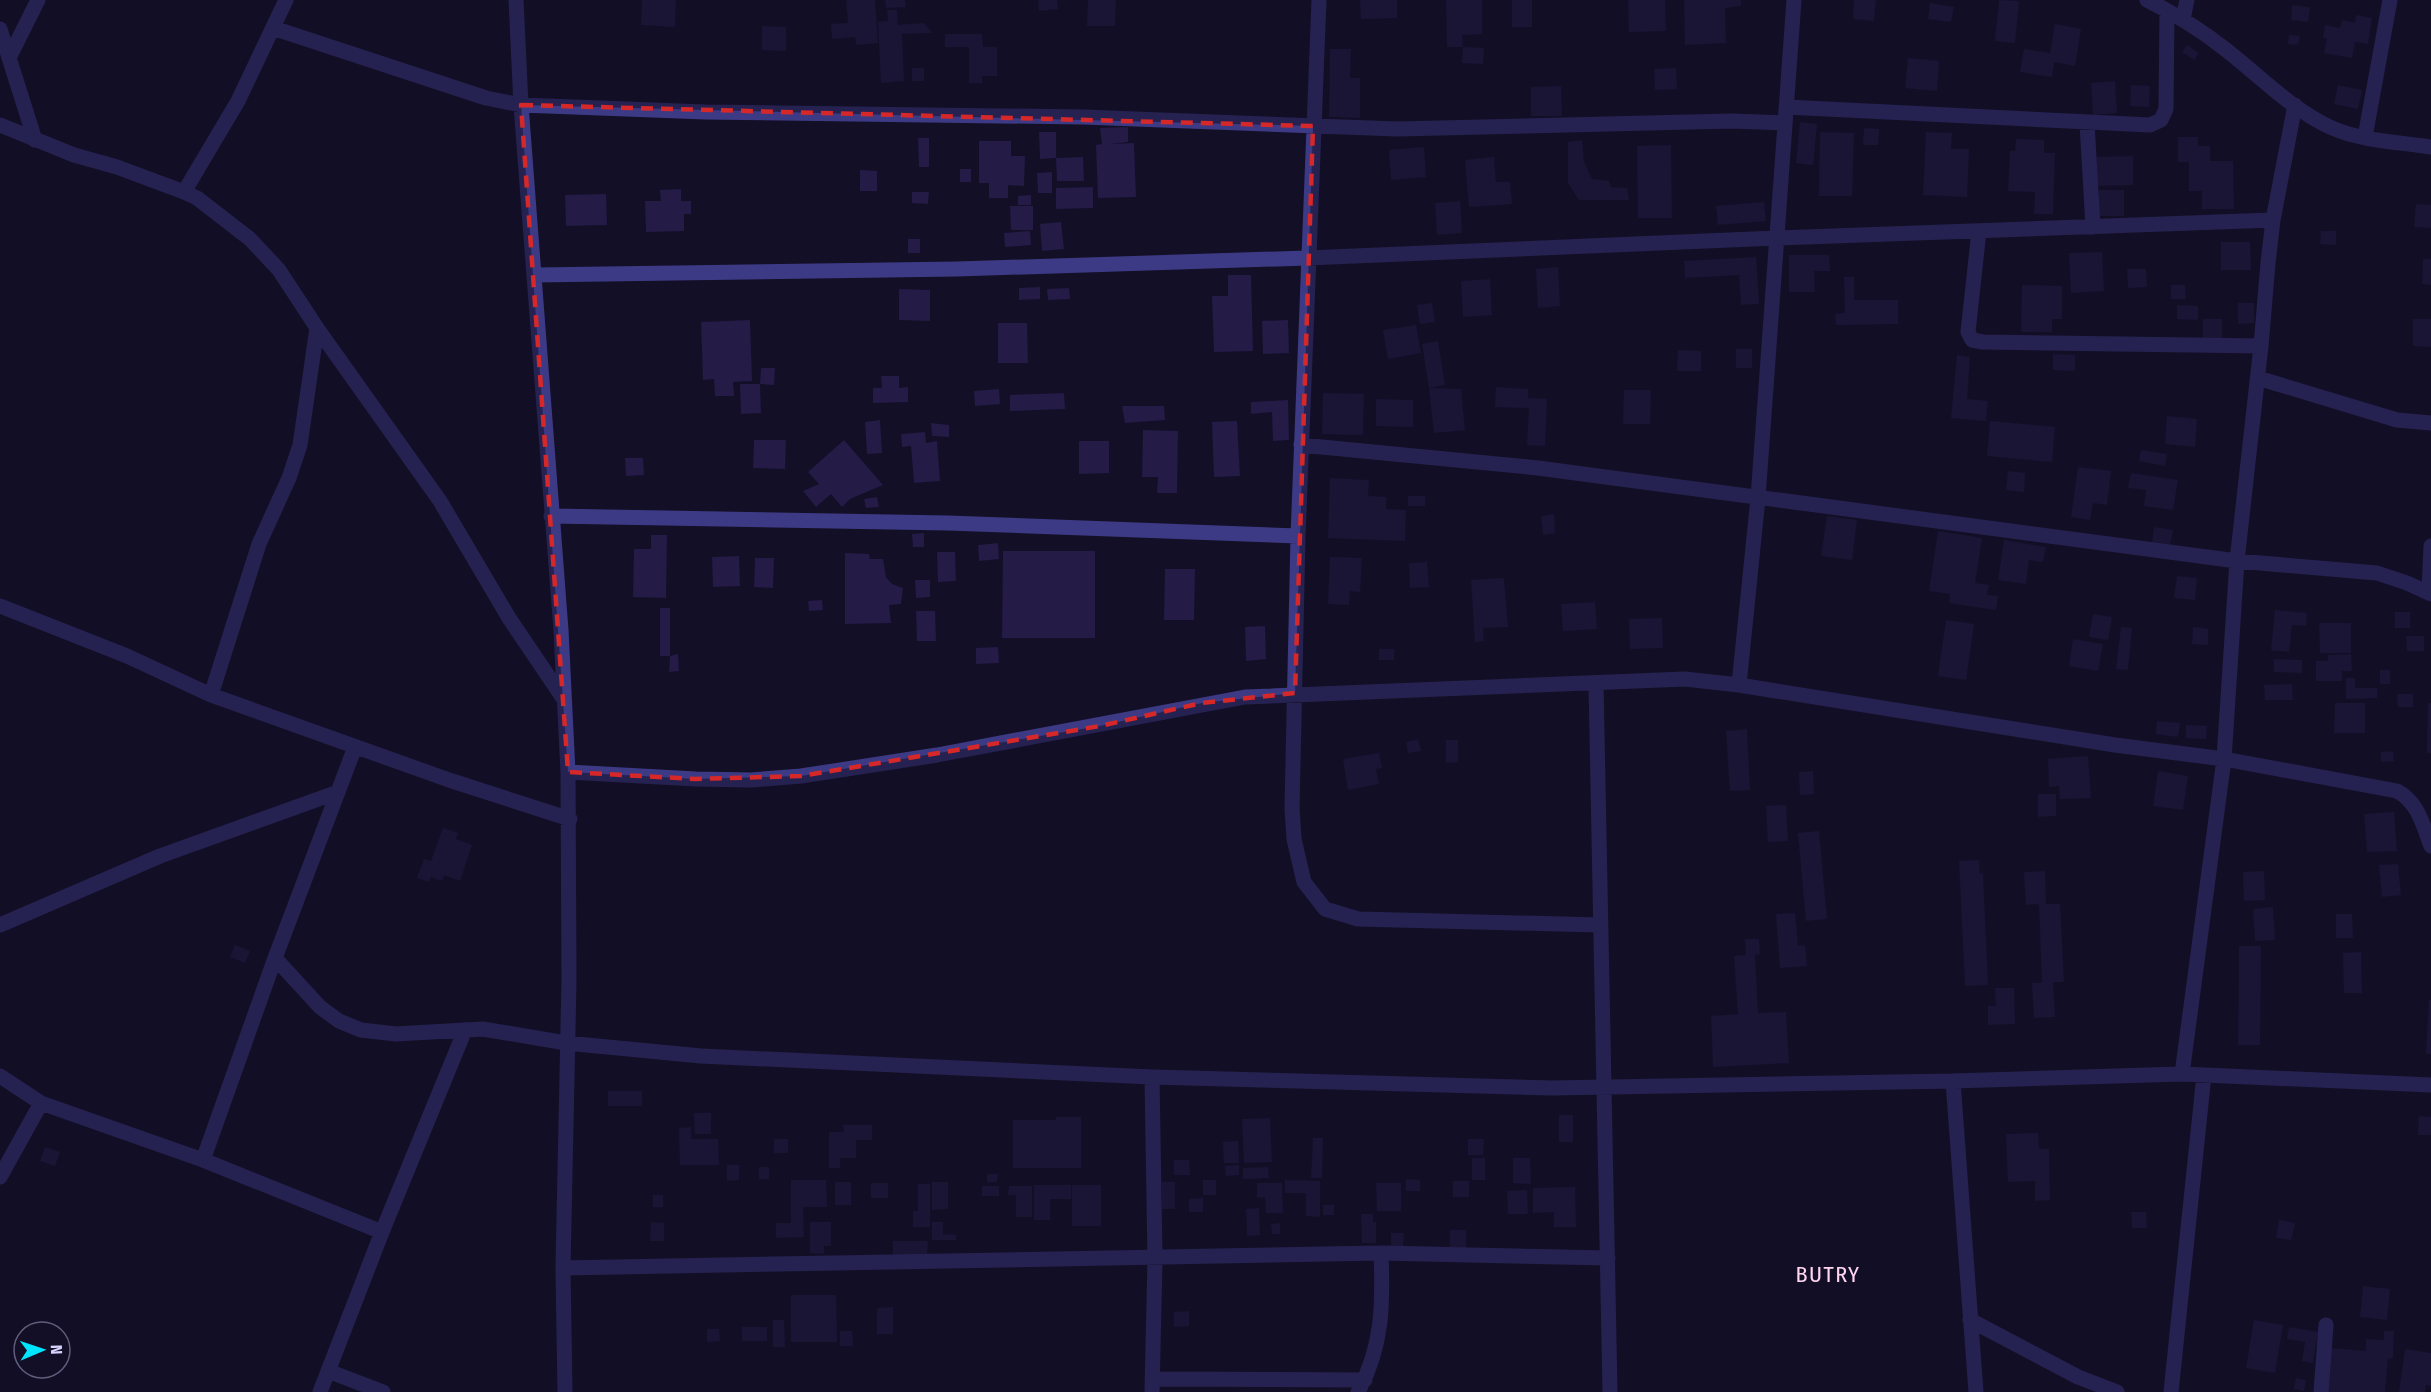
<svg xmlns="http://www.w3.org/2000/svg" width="2431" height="1392" font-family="'Fira Sans Condensed',sans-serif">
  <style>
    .building { fill: #241b47 }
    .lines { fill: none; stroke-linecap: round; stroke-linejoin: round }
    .minor { stroke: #3d3a85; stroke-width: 15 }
    .marked { fill: none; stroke: #d62828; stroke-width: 4.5; stroke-dasharray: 12 8; stroke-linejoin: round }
    .labels { text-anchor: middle; stroke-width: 4.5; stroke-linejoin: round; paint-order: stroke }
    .quarter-label { font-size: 22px; letter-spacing: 1.5px; fill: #ffd6f0; stroke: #130f26 }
  </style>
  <rect width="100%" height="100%" fill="#130f26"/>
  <path class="building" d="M642,0H676L675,27L641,25Z
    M846,0H875L878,43L856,45L855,37L832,39L831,24L848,23Z
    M885,0H905L906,7L886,8Z
    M1038,0H1057L1058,9L1039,11Z
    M1088,0H1116L1115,26H1087Z
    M1360,0H1397V18L1361,19Z
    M1446,0H1482V34L1462,35L1463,47H1447Z
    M1512,0H1532V27H1512Z
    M1628,0H1665L1666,31L1629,32Z
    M1684,0H1741V6L1725,8L1726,43L1685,45Z
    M1854,0H1876L1874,21L1853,19Z
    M1999,0L2019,1L2015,43L1995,41Z
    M1930,3L1954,7L1951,22L1928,19Z
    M2292,5L2310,7L2308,22L2291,20Z
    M887,10H897L898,25L924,23L932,33L902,34L904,81L881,83L878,22L888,21Z
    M2356,15L2372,18L2368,44L2355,42L2352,58L2324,53L2327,38H2323L2325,25L2340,28L2342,20L2355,23Z
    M2055,24L2081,29L2075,66L2054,62L2052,77L2020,72L2024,49L2050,53Z
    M762,26L786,27V51L762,50Z
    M945,34H982L983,47H997V76H982V83H969V47H945Z
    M2289,35L2300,36L2298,45L2288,44Z
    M2187,45L2199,53L2194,60L2182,52Z
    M1463,47L1484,48L1483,64L1462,63Z
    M1330,49H1351L1350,78H1360V118L1329,117Z
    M1908,58L1939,61L1937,91L1905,88Z
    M912,68H924V81H912Z
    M1676,68L1677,89L1655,90L1654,69Z
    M2115,81L2117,113L2093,115L2091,83Z
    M2131,85L2150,86L2149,107L2130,106Z
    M2338,85L2362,90L2358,109L2334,104Z
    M1561,86L1562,116H1531V87Z
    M1800,122L1817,124L1813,165L1796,163Z
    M1128,127V142L1109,144L1134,143L1136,197L1098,198L1096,145L1102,144L1100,128Z
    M1864,128L1879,129L1878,145H1863Z
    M1039,132H1056V158L1040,159Z
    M1820,132L1854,133L1852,196H1819Z
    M1926,132L1952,133L1951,149H1969L1967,197L1923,195Z
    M2178,137H2198V146H2210V161H2233L2234,209H2202V191H2189V162H2178Z
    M918,138H929V167H919Z
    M2016,139L2044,140V153H2055L2053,214H2034L2035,192L2008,191L2010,151H2015Z
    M1582,140L1584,162L1592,179L1609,181L1611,187L1627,188L1629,200H1579L1568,183V142Z
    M979,141H1011V156H1025L1024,186L1008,185V198H989V183H979Z
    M1671,145L1672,218H1638L1637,146Z
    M1424,147L1426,177L1391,180L1389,150Z
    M2133,156V185L2097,186V157Z
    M1083,157L1084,181H1057L1056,158Z
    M1494,157L1496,182H1510L1512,204L1469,207L1465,160Z
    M960,169H971V182H960Z
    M860,170L877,171V191H860Z
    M1052,172V193H1038L1037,173Z
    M1093,187V208L1056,209V188Z
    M681,189V201H691V214H684V231L646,232L645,201H661L660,190Z
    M2099,190H2124V216H2099Z
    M912,192H929L928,204L912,203Z
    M606,194L607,225L566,226L565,195Z
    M1031,195V205H1018V196Z
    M1460,201L1462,233L1437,235L1435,203Z
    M1764,202L1766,221L1718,225L1716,206Z
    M2416,204L2431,205V228L2414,227Z
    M1010,206H1033V230H1011Z
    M1061,222L1064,249L1042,251L1040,224Z
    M1030,231L1031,245L1005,247L1004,233Z
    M2321,231H2336V245L2320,244Z
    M908,239H920V253H908Z
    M2221,242H2250L2251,270H2221Z
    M2102,252L2104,291L2071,293L2069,253Z
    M1789,255H1829L1830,271H1814L1815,292H1789Z
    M1756,257L1759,304L1741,305L1739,275L1685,278L1684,261Z
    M2423,259H2431V285L2422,284Z
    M1558,267L1560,306L1538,308L1536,269Z
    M2127,269H2146L2147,287L2128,288Z
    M1228,275H1251L1253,351L1214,352L1212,296H1228Z
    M1844,277H1854V300H1898V324L1836,325L1835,314L1845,313Z
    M1490,279L1492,315L1463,317L1461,281Z
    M2022,285L2062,286V319H2052V332H2021Z
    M2171,285H2185L2186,299H2171Z
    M1040,287V299L1019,300V288Z
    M1069,288L1070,299L1048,300L1047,289Z
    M899,289L930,290V321L899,320Z
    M1432,303L1435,322L1420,324L1417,305Z
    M2238,303H2254V323L2238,324Z
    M2177,305L2198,306V320L2177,319Z
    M2203,319H2222V341H2203Z
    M2413,319H2431V347L2413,346Z
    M750,320L752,381L733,382L734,396H715L714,379L703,380L701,322Z
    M1288,320L1289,353L1263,354L1262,321Z
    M998,323H1027L1028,363H998Z
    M1416,325L1421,353L1388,359L1383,330Z
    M1438,341L1445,385L1429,388L1422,344Z
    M1736,349H1752V368H1736Z
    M1678,350L1701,351V371H1677Z
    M2053,354L2075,355V371L2053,370Z
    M1957,355L1970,357L1967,399L1988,401L1986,421L1951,418Z
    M761,368H775L774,385L760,384L761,413L741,414L740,384H760Z
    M881,376H899V388L908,387V402L873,403V388H882Z
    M1496,387L1528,389V398L1547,399L1545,446L1527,445L1529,408L1495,407Z
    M1429,388L1461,389L1465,430L1434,433Z
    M999,389L1000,404L975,406L974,391Z
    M1624,390H1651L1650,424H1623Z
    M1064,393L1065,409L1010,411V395Z
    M1323,393L1364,394L1363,435L1322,434Z
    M1376,399L1413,400V427L1376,426Z
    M1288,400L1289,440L1273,441L1272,412L1251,414V402Z
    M1122,406H1164L1165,420L1125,423Z
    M2167,416L2197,419L2195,447L2165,444Z
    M880,420L882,453L867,454L865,422Z
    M1237,421L1240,476L1214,477L1212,422Z
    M1990,421L2055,427L2052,462L1987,456Z
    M931,423L949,425V437L932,436Z
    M1143,430L1178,431L1177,493H1157L1158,477H1142Z
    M925,432L926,443L937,441L940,481L914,483L911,446L902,447L901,434Z
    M754,440H786L785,469L753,468Z
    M844,440L883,485L850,499L842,507L831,494L816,507L803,491L819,484L808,472Z
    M1079,441H1109V473L1079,474Z
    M2141,450L2167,454L2165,466L2139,461Z
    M625,458H643L644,475L626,476Z
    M2078,467L2111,471L2107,505L2093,503L2090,520L2071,517Z
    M2008,471L2025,473L2024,492L2006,490Z
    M2131,473L2178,480L2173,510L2144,506L2146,490L2128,488Z
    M1330,478L1369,480L1368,496L1386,497V509L1406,510L1405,541L1328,538Z
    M1408,496H1425V506H1408Z
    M877,497L879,507L866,508L864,499Z
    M1554,514L1555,533L1543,535L1541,516Z
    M1827,516L1857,520L1852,560L1821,556Z
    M2154,527L2173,530L2170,545L2152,543Z
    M1938,531L1982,538L1975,583L1989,585L1987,595L1998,596L1996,610L1949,603L1950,594L1929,591Z
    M924,533V547H913L912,534Z
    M651,535H667L666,598L633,597L634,549H651Z
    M2004,540L2046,547L2043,562L2029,560L2026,584L1998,580Z
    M998,543L999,559L979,561L978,545Z
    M1003,551H1095V638H1002Z
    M937,552H955L956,581L938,582Z
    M845,553L869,554L870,559H883L886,577L892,584L903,588L901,604L889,605L891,623L845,624Z
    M739,556L740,586L713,587L712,557Z
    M1330,557L1362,558L1360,592L1350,591L1349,605L1328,604Z
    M755,558H774L773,588L754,587Z
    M1427,562L1429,587L1410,588L1409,563Z
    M1165,569H1195L1194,620H1164Z
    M2177,576L2197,578L2195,600L2174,598Z
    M1504,578L1508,627L1483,628L1484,641L1475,642L1471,580Z
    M915,580H930V597L916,598Z
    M822,600L823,610L809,611L808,601Z
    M1595,602L1597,629L1563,631L1561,604Z
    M660,608H670V656H660Z
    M2275,610L2307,613L2306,626L2292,625L2289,652L2271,650Z
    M916,611H935L936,641H917Z
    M2395,612H2410V628H2395Z
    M2093,614L2112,617L2108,640L2089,637Z
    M1662,618L1663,648L1630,649L1629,619Z
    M1946,620L1974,624L1966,680L1938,676Z
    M2319,623H2351V653H2320Z
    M1265,626L1266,659L1246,661L1245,627Z
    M2121,627L2132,628L2128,670L2116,669Z
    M2193,627L2208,629V645L2192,644Z
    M2406,636H2424V651H2407Z
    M2073,639L2103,644L2098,671L2069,666Z
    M998,647L999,663L976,664V648Z
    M1379,649H1394V660H1379Z
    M678,654L679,671L669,672L670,656Z
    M2351,654L2352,671H2342V681H2316V661H2328V655Z
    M2274,659L2302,660V673L2274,672Z
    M2380,670H2390V684H2380Z
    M2346,678H2355V688H2377V698L2346,699Z
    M2292,684L2293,700H2265L2264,685Z
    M2397,694H2413V707H2398Z
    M2335,703H2365V733H2334Z
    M2428,703H2431V753H2427Z
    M2157,721L2180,723L2178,737L2156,734Z
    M2186,725L2207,726L2206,739L2186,738Z
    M1747,729L1750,790L1730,791L1726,731Z
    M1418,739L1421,751L1408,753L1406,742Z
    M1446,740H1458V762L1446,763Z
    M2393,751L2394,761L2381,762V752Z
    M1379,753L1382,768L1376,769L1379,784L1348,790L1343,759Z
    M2088,756L2091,798L2060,799L2059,786L2049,787L2048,759Z
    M1813,771L1814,794L1800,795L1799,772Z
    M2158,771L2188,776L2183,810L2153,806Z
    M2038,794H2056V816L2038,817Z
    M1786,805L1788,841L1768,842L1766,806Z
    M2394,812L2397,851L2367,852L2364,814Z
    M443,828L458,833L456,839L472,845L460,881L444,875L442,881L431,877L429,882L417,878L424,859L431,861Z
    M1819,831L1827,919L1806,921L1798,833Z
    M1979,860L1980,874L1983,873L1988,985L1965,986L1959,861Z
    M2398,864L2401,895L2382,897L2379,865Z
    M2045,871L2046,904H2060L2064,982H2053L2055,1017L2034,1018L2032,983H2042L2039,904L2026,905L2024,872Z
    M2264,871L2265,900L2244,901L2243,872Z
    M2273,907L2275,940L2255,941L2253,909Z
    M1795,913L1798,946L1805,945L1807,966L1780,968L1776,914Z
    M2336,914H2352L2353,938H2336Z
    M1745,939H1759L1760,954L1755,955L1758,1013L1786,1012L1789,1063L1713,1067L1711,1016L1738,1014L1734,956L1746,955Z
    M235,945L250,951L245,963L230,957Z
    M2239,946H2261L2260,1045H2238Z
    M2361,952L2362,993H2344L2343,953Z
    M1995,988H2014L2015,1024L1988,1025V1006H1996Z
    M2429,1000H2431V1054H2426Z
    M608,1091H642V1106H608Z
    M694,1113H711V1134H695Z
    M1559,1115H1573V1142H1559Z
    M2419,1116L2431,1117V1135H2418Z
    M1056,1117H1081V1168H1013V1120H1056Z
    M1270,1118L1272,1162L1244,1163L1242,1119Z
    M843,1125H872V1140H856V1158H840V1168H829V1132H844Z
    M691,1127V1139H718L719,1165H680L679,1128Z
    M2038,1133L2039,1149H2049L2050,1200L2035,1201V1181L2008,1182L2006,1134Z
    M1313,1138H1323L1322,1178H1311Z
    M774,1139H788V1153H774Z
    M1468,1139H1484L1483,1155H1468Z
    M1238,1141L1239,1163H1224L1223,1142Z
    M45,1147L60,1152L55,1166L40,1161Z
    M1472,1158H1485V1180H1472Z
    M1513,1158H1530L1531,1184L1513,1183Z
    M1174,1160H1189L1190,1175H1174Z
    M727,1165H739V1180L727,1181Z
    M1239,1165V1175L1226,1176L1225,1166Z
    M759,1167H769V1179H759Z
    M1268,1167L1269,1178L1243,1179V1168Z
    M987,1174H998L997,1182H987Z
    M1406,1179L1420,1180V1191H1406Z
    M791,1180H826L827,1207H803L804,1237L776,1238V1223H791Z
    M1203,1180H1216V1195H1203Z
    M1285,1180L1320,1181V1217L1306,1216V1193H1285Z
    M1453,1181H1469V1197H1453Z
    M835,1182H851V1205H835Z
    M932,1182H948V1209L932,1210Z
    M1162,1182H1175V1209H1162Z
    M871,1183H888V1198H871Z
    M1257,1183H1282L1283,1213H1266L1265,1197L1257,1198Z
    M1376,1183H1401V1211H1377Z
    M918,1184H930V1227H913V1211H918Z
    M1034,1185H1071V1199H1050V1220H1034Z
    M1072,1185H1101V1226H1072Z
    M982,1186H999V1196H982Z
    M1009,1186H1032V1217H1016V1195H1008Z
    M1575,1187L1576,1227H1554V1212L1533,1213V1188Z
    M1527,1190L1528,1214H1508L1507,1191Z
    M653,1195H663V1207H653Z
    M1203,1198V1212H1189V1199Z
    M1323,1205H1334V1215H1323Z
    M1259,1208L1260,1235L1247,1236L1246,1209Z
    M2131,1212H2146L2147,1228H2132Z
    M1361,1214H1373V1222H1376V1243H1362Z
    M2279,1220L2295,1223L2291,1240L2276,1238Z
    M651,1222L664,1223V1241H650Z
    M810,1222H831V1246H824V1254L810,1253Z
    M932,1222H943V1234L956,1235V1240H932Z
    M1280,1223V1234H1272L1271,1224Z
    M1450,1230H1466V1248H1450Z
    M1391,1233H1404L1403,1248H1391Z
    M893,1241H928L927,1255H893Z
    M2363,1286L2390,1289L2387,1320L2360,1317Z
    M791,1295H836L837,1342H791Z
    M893,1307V1334H877V1308Z
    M1189,1311V1326L1174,1327V1312Z
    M773,1320H784L785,1347H773Z
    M2254,1320L2283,1325L2275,1373L2246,1368Z
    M742,1327H767V1341H742Z
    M2289,1327L2318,1332L2313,1363L2302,1361L2305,1342L2287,1339Z
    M707,1329H719L720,1341L707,1342Z
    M840,1331H852L853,1346H840Z
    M2384,1331H2394L2393,1358L2388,1359L2385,1392H2326L2329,1348L2366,1351V1339L2384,1340Z
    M2405,1349L2431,1353V1386L2426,1385L2425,1392H2399Z
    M2296,1378L2306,1380L2304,1391L2294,1389Z"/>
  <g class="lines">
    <path class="minor" d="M516,0L521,105L561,630L568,772L569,980L563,1268L565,1392
      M1319,0L1298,536L1292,808L1294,839L1304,882L1325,909L1358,919L1600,925
      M2147,0C2173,13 2198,28 2221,46C2257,73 2290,109 2332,128C2362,141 2399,142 2431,147
      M2183,19L2187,0
      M273,28L486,98L521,105L705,112L1084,117L1397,129L1731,121L1784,123
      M0,29L35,140
      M10,56L38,0
      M1786,107L2150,125L2161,120L2166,109L2167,11
      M2087,123L2093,227
      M0,125L74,155L117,167L184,192L197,198L250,239L279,270L317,328L440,501L509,618L563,698
      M2365,137L2390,0
      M184,192L238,101L286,0
      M1979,231L1968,332L1972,340L1983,342L2261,346
      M535,275L957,269L1307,258L1776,238L2273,220
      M317,328L300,445L289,478L259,544L211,695L449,780L570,819
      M2258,378L2397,420L2431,423
      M1301,445L1538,468L2237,561L2377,573L2407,583L2431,594
      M551,516L948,523L1298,536
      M2429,593L2431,546
      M0,606L127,656L211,695
      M1596,683C1600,920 1607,1156 1610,1392
      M1739,685L1758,498L1794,0
      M568,772L696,779L751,780L801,776L937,755L1245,697L1685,679L1739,685L2115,745L2224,759L2397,791C2418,802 2423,825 2431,846
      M0,925L160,856L338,792
      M275,958L320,1007L339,1021L361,1030L396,1034L483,1029L566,1043L701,1056L1152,1077L1552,1088L1953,1081L2182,1074L2431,1085
      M2182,1074L2224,759L2237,561L2261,346L2268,263L2273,220L2295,105
      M0,1076L41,1103L203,1160L382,1232
      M1953,1081L1976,1392
      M203,1160L275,958L355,747
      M0,1177L41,1103
      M563,1268L1381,1253L1608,1258
      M1970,1320L2078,1377L2117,1392
      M328,1371L383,1392
      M1152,1379L1365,1380
      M320,1392L382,1232L465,1030
      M1152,1392L1155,1259L1152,1077
      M1358,1392C1383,1346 1383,1304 1381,1253
      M2171,1392L2204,1075
      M2321,1392L2326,1325"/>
  </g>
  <path d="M0 0H2431V1392H0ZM521,105L1313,126L1295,693L1202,703L1100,726L801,776L696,779L568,772Z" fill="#130f26" fill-opacity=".55" fill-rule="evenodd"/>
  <path class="marked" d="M521,105L1313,126L1295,693L1202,703L1100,726L801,776L696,779L568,772Z"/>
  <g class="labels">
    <g class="quarter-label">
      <text x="1828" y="1282">BUTRY</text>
    </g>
  </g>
  <g transform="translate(42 1350) rotate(88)"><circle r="28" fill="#130f26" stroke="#625e7d" stroke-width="1.5"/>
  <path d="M0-4.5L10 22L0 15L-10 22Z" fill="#00e5ff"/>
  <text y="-9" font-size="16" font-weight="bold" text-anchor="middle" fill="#d9d4ff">N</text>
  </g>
</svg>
